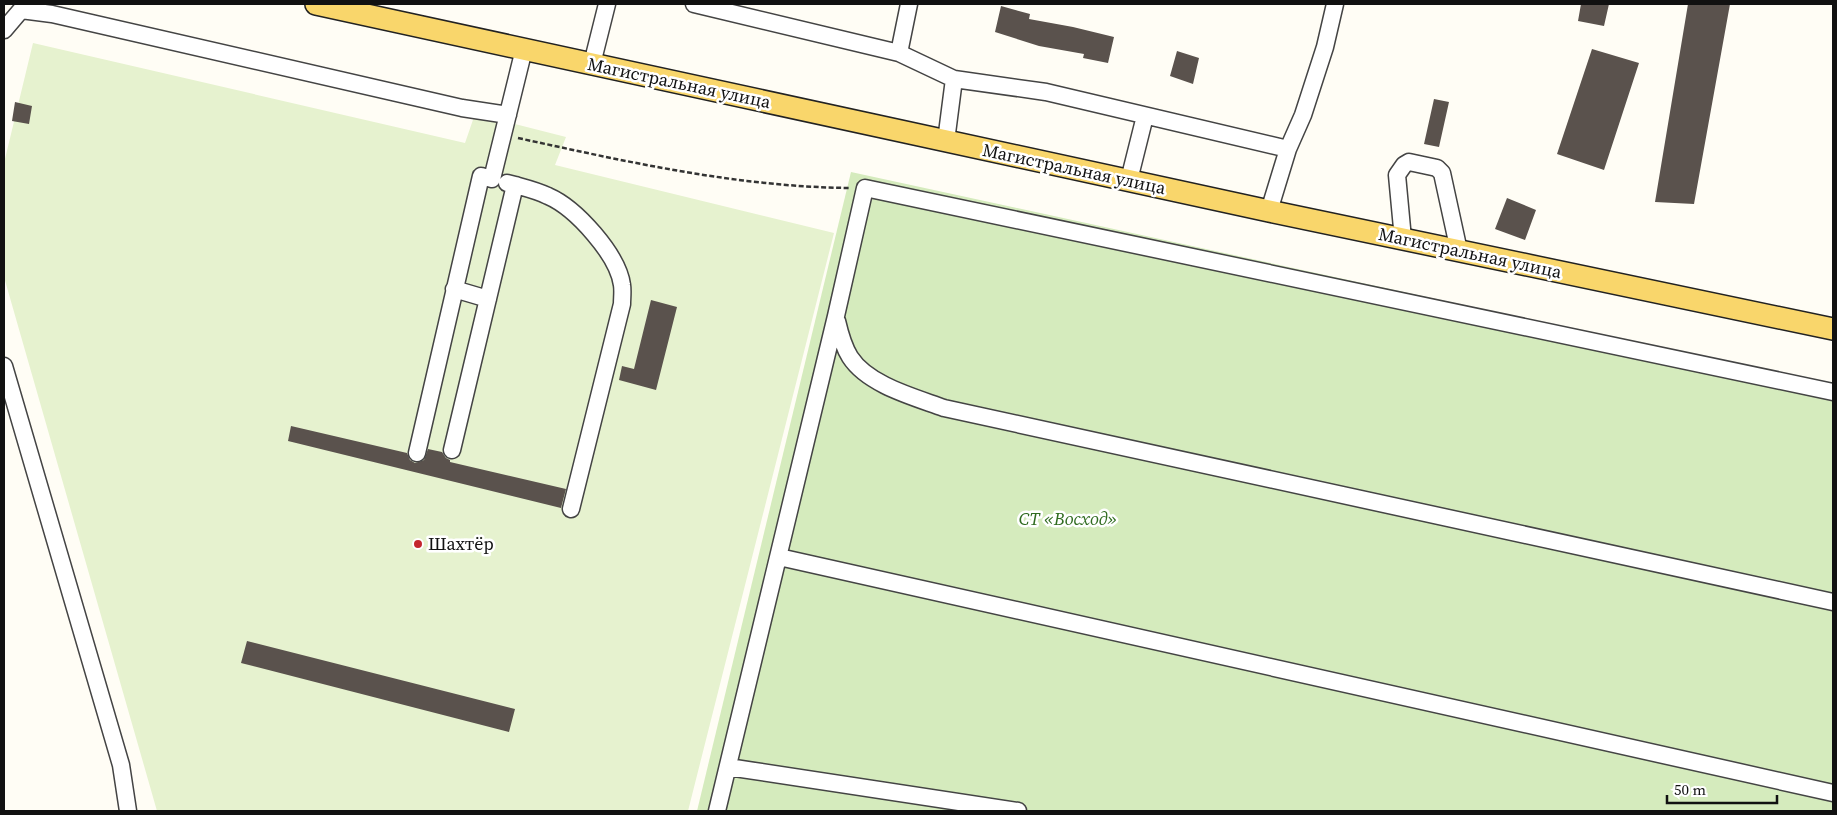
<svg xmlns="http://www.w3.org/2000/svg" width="1837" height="815" font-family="'Source Serif 4',serif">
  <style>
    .green { fill: #d5ebbd }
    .pitch { fill: #e6f2cf }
    .building { fill: #5a524d }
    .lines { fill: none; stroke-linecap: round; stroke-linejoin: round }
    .minor-casing { stroke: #444; stroke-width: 19 }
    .major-casing { stroke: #222; stroke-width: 24 }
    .path { stroke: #333; stroke-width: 2.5; stroke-dasharray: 5 2.5; stroke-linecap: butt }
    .minor { stroke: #fff; stroke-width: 16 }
    .major { stroke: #f9d66b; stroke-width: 21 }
    .poi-dot { fill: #c4262e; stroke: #fff; stroke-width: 2 }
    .labels { text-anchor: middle; stroke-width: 5; stroke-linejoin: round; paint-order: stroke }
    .street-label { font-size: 18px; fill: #111; stroke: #fff }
    .park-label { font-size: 18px; font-style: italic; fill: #2f6b1f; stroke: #fff }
    .poi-label { font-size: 18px; fill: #111; stroke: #fff; text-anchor: start }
  </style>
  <rect width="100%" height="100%" fill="#fffdf5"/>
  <path class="green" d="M851,172L1833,385V811H697Z"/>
  <path class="pitch" d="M33,43L465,143L475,114L566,137L555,165L834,233L688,811H157L4,277V163Z"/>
  <path class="building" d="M1581,4H1609L1604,26L1578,21Z
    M1688,4H1730L1694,204L1655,202Z
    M1001,6L1030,14L1029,19L1073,27L1114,37L1108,63L1083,58L1084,54L1039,46L995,32Z
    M1592,49L1639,63L1604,170L1557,154Z
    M1177,51L1199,58L1193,84L1170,76Z
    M1434,99L1449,102L1439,147L1424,144Z
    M15,102L32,106L29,124L12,121Z
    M1507,198L1536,210L1525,240L1495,229Z
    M651,300L677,307L656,390L619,380L622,366L634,369Z
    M291,426L407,453L410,460L415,463L424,460L428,449L442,452L446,458L450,460V462L566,489L561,508L288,441Z
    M247,641L515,709L509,732L241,663Z"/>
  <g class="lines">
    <defs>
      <path id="minor" d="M694,4L899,53L954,79L1046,92L1288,149
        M21,10L52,14L462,108L508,115
        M4,30L21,10L24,4
        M899,53L909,4
        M592,64L607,4
        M946,141L954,79
        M1129,180L1145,116
        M515,185C526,188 538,191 548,196C576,208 618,255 622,285C623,291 622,298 622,304L571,509
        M1269,211L1288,149L1303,115L1325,47L1335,4
        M1403,239L1397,175L1404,165L1409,162L1437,168L1442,173L1459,251
        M454,289L488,299
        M837,321C840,334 843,346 850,357C868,385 914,397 944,408L1833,602
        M4,366L121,765L128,811
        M452,450L515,185L507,183
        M417,453L481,176L492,179L524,49
        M779,557L1833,793
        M728,767L1018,811
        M717,811L836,316L865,188L1833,392"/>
      <path id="major" d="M316,4L1269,211L1833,329"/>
    </defs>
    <use href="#minor" class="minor-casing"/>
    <use href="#major" class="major-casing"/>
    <path class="path" d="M518,138C628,162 738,187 851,188"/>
    <use href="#minor" class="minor"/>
    <use href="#major" class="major"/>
  </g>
  <circle class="poi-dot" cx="418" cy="544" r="5"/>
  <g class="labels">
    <g class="street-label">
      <text transform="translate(679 83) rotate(12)" y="6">Магистральная улица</text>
      <text transform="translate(1074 169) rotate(12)" y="6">Магистральная улица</text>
      <text transform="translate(1470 253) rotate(12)" y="6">Магистральная улица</text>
    </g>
    <g class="park-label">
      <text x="1068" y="525">СТ «Восход»</text>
    </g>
    <g class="poi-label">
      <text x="428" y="550">Шахтёр</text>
    </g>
  </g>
  <rect width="1837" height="815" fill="none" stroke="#111111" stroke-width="10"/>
  <path d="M1667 795v8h110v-8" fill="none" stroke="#111111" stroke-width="2.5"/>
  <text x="1674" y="795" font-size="15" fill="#111111" stroke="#ffffff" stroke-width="4" paint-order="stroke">50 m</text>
</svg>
